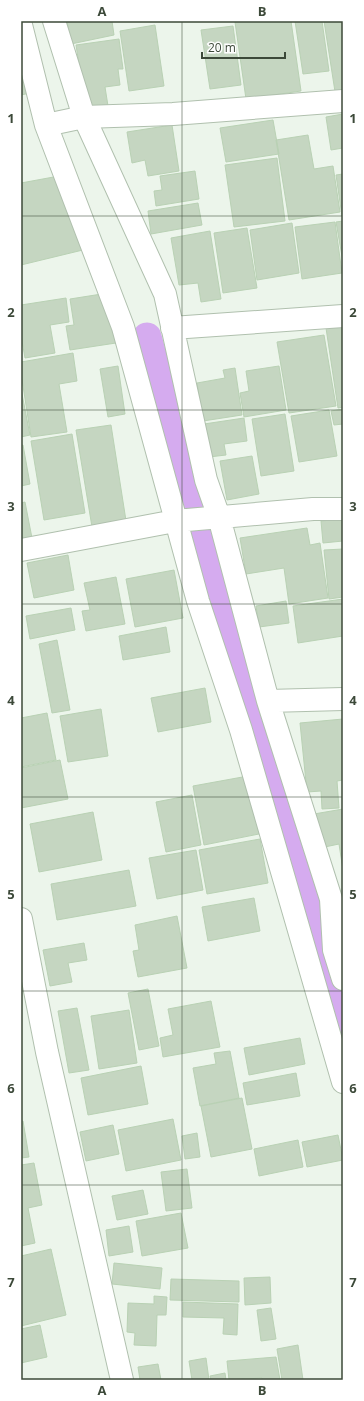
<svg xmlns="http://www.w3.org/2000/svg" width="364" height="1401" font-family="'Open Sans',sans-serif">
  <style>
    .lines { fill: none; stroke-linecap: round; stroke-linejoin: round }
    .canal { stroke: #d5abef; stroke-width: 29 }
    .building { fill: #c5d6c1; stroke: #b9d1b4 }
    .minor-casing { stroke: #b0c0ae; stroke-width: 24 }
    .tertiary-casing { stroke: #b0c0ae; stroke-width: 24 }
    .minor { stroke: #fff; stroke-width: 22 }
    .tertiary { stroke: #fff; stroke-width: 22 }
    .grid { fill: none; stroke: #3c4939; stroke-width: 1; stroke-opacity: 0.55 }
    .neatline { fill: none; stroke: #3c4939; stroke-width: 1.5 }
    .grid-label { font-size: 13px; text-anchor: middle; font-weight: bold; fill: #3c4939 }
  </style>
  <rect width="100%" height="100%" fill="#ecf5eb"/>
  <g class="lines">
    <path class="canal" d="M147,337L215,581L310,895L343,1025"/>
  </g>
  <path class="building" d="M67,21H112L114,35L71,44Z
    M240,21H291L301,91L246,99L235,22Z
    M295,21H322L329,71L303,74Z
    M324,21H343V97L336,98Z
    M155,25L164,86L129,91L120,31Z
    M233,26L241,85L210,89L201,30Z
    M119,39L123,69H118L120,85L105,87L108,106L86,109L76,45Z
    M21,64L30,93L21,95Z
    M343,114V148L331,150L326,117Z
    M273,120L279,154L226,162L220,128Z
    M172,125L179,171L148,176L145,160L132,163L127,132Z
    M308,135L314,169L333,166L340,212L289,220L276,140Z
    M277,158L285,221L234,227L225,165Z
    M195,171L199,199L156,206L154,191L162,190L160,176Z
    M343,174V216H342L336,175Z
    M59,176L87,249L21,265V183Z
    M198,203L202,225L151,234L148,211Z
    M343,221V262L336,222Z
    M335,222L342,273L302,279L295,227Z
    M292,223L299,273L257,280L250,230Z
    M247,228L257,288L223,293L214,233Z
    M210,231L221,299L201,302L198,283L179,285L171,238Z
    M108,293L116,343L70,350L66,326L74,325L70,299Z
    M66,298L69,322L50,325L55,353L25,358L21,335V305Z
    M342,325L343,407L338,408L326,328Z
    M324,335L336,406L289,413L277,342Z
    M73,353L77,381L59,384L67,432L31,437L21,373V362Z
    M118,366L125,414L108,417L100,369Z
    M279,366L286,410L244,417L240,393L249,391L246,371Z
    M235,368L242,415L203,421L197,383L225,378L223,370Z
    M21,389L30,435L21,437Z
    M343,409V424L334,425L331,411Z
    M329,410L337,456L299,462L291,416Z
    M285,414L294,471L261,476L252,419Z
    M244,418L247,441L224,444L226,455L209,457L204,424Z
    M111,425L127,527L93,533L76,430Z
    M72,434L85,513L44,520L31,441Z
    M21,445H23L30,484L21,486Z
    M252,456L259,494L227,500L220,461Z
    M25,502L32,538L21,540V503Z
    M343,519V541L323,543L321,521Z
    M307,528L310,545L320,543L328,598L289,604L284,568L246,574L240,538Z
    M343,549V597L329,599L324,550Z
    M68,555L74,590L34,598L27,563Z
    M174,570L183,618L135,627L126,579Z
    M116,577L125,624L86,631L82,611L90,610L84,583Z
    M343,599V636L298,643L293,606Z
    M286,601L289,623L259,627L256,606Z
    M71,608L75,630L30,639L26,616Z
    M166,627L170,652L123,660L119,636Z
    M57,640L70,710L52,713L39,644Z
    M205,688L211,722L158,732L151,698Z
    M101,709L108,756L68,762L60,716Z
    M47,713L56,760L21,767V718Z
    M343,719V780L337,781L339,808L322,809L321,791L307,792L300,723Z
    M60,760L68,799L21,808V768Z
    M248,776L259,834L204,845L193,786Z
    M192,795L201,845L166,852L156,802Z
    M343,809V870L339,844L320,848L314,814Z
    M93,812L102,860L39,872L30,824Z
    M260,839L268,883L207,894L199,850Z
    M196,850L203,890L157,899L149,858Z
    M129,870L136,906L57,920L51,884Z
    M254,898L260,931L208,941L202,907Z
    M177,916L187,968L138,977L133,951L139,950L135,925Z
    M84,943L87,960L68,963L72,982L50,986L43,950Z
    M148,989L159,1046L139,1050L128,993Z
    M211,1001L220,1047L163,1057L160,1038L173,1035L168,1009Z
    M77,1008L89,1070L69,1073L58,1011Z
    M129,1010L137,1063L99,1069L91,1016Z
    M300,1038L305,1064L249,1075L244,1048Z
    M230,1051L239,1098L200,1106L193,1068L216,1064L214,1053Z
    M141,1066L148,1104L88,1115L81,1078Z
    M296,1073L300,1096L247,1105L243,1083Z
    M242,1098L252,1149L211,1157L201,1106Z
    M173,1119L181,1160L126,1171L118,1130Z
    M21,1121H23L29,1157L21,1158Z
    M113,1125L119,1154L86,1161L80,1132Z
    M197,1133L200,1157L185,1159L182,1136Z
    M338,1135L343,1160L307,1167L302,1142Z
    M298,1140L303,1167L259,1176L254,1149Z
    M34,1163L42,1205L28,1208L35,1243L21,1246V1165Z
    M187,1169L192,1208L166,1211L161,1172Z
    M143,1190L148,1214L117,1220L112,1196Z
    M181,1213L188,1248L142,1256L136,1221Z
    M129,1226L133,1252L109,1256L106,1230Z
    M51,1249L66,1315L21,1326V1256Z
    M114,1263L162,1268L160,1289L112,1284Z
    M270,1277L271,1303L245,1305L244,1278Z
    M171,1279L239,1281V1302L170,1300Z
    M154,1296L167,1297L166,1315H157L156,1346L134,1345L135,1333L127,1332L128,1303L154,1304Z
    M183,1302L238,1304L237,1335L223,1334L224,1318L183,1317Z
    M271,1308L276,1339L261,1341L257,1310Z
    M40,1325L47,1357L21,1363V1329Z
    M298,1345L303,1380H282L277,1349Z
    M276,1357L280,1380H262V1378L229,1380L227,1361Z
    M206,1358L209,1380H192L189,1361Z
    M158,1364L161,1380H140L138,1367Z
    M225,1373L226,1380H211L210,1376Z"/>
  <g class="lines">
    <defs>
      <path id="minor" d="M54,21L84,117L165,294L206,480L219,517L268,701L331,899L334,950L343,979
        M21,25L46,125L123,327L198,601L241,730L343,1082
        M46,125L84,117L173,114L343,101
        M172,328L343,316
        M21,550L175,521L313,509H343
        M268,701L343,699"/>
      <path id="tertiary" d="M21,919L47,1052L122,1380"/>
    </defs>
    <use href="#minor" class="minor-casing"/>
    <use href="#tertiary" class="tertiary-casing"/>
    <use href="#minor" class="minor"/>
    <use href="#tertiary" class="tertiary"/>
  </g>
  <path class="grid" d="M182,21V1380M21,216H343M21,410H343M21,604H343M21,797H343M21,991H343M21,1185H343"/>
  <rect width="364" height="1401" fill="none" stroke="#ffffff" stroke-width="44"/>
  <path d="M202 52v6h83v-6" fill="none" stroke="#3c4939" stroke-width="2"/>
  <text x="208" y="52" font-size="12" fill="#3c4939" stroke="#ffffff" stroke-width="3" paint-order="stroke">20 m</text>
  <rect x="22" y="22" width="320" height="1357" class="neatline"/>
  <g class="grid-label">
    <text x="102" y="16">A</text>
    <text x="262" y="16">B</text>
    <text x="11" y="123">1</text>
    <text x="353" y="123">1</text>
    <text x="11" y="317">2</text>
    <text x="353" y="317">2</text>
    <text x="11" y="511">3</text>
    <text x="353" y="511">3</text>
    <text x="11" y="705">4</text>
    <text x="353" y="705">4</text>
    <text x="11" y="899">5</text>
    <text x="353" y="899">5</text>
    <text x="11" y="1093">6</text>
    <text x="353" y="1093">6</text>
    <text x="11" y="1287">7</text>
    <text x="353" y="1287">7</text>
    <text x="102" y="1395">A</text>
    <text x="262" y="1395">B</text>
  </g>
</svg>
